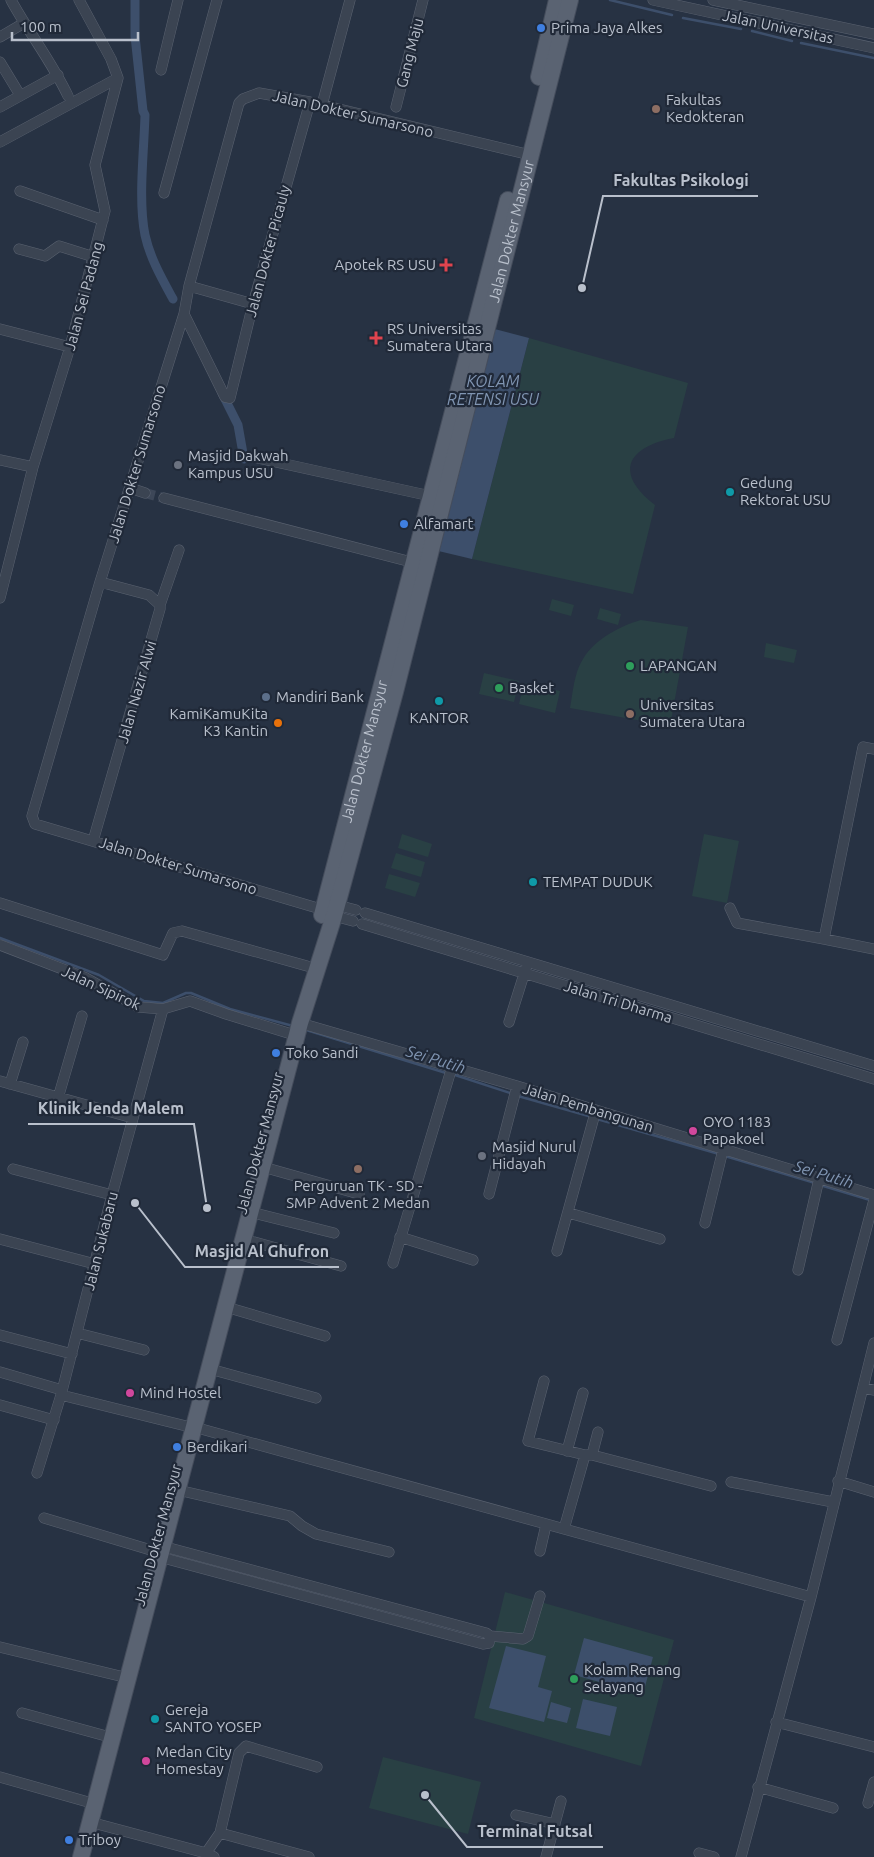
<svg xmlns="http://www.w3.org/2000/svg" width="874" height="1857" font-family="Ubuntu,sans-serif">
  <style>
    .green { fill: #294044 }
    .water { fill: #3d4f6b }
    .lines { fill: none; stroke-linecap: round; stroke-linejoin: round }
    .stream { stroke: #3d4f6b; stroke-width: 2.5 }
    .canal { stroke: #3d4f6b; stroke-width: 9 }
    .street-tunnel { stroke: #3d4758; stroke-width: 10; stroke-dasharray: 10 5; stroke-linecap: butt }
    .street-casing { stroke: #5a6270; stroke-width: 11 }
    .primary-casing { stroke: #454d5c; stroke-width: 18 }
    .street { stroke: #3b4452; stroke-width: 10 }
    .primary { stroke: #5a6372; stroke-width: 16 }
    .shop-dot { fill: #3f7fe0; stroke: #202938; stroke-width: 2 }
    .education-dot { fill: #8d6e63; stroke: #202938; stroke-width: 2 }
    .health-dot { fill: #e0444e; stroke: #202938; stroke-width: 2 }
    .worship-dot { fill: #6b7280; stroke: #202938; stroke-width: 2 }
    .culture-dot { fill: #0f9aa8; stroke: #202938; stroke-width: 2 }
    .leisure-dot { fill: #2e9e5b; stroke: #202938; stroke-width: 2 }
    .service-dot { fill: #5c6f8a; stroke: #202938; stroke-width: 2 }
    .food-dot { fill: #e8710a; stroke: #202938; stroke-width: 2 }
    .hotel-dot { fill: #d1479c; stroke: #202938; stroke-width: 2 }
    .labels { text-anchor: middle; stroke-width: 4.5; stroke-linejoin: round; paint-order: stroke }
    .street-label { font-size: 15px; fill: #b9c0cc; stroke: #202938 }
    .poi-label { font-size: 15px; fill: #b9c0cc; stroke: #202938; text-anchor: start }
    .water-label { font-size: 16px; font-style: italic; fill: #8095b2; stroke: #202938 }
    .leader { fill: none; stroke: #b9c0cc; stroke-width: 2 }
    .callout-dot { fill: #b9c0cc; stroke: #202938; stroke-width: 2 }
    .callout-label { font-size: 16px; text-anchor: middle; font-weight: bold; fill: #b9c0cc; stroke: #202938; stroke-width: 4.5; stroke-linejoin: round; paint-order: stroke }
  </style>
  <rect width="100%" height="100%" fill="#273243"/>
  <path class="green" d="M529,338L688,383L674,438C626,447 614,474 655,505L633,594L472,559Z
    M552,599L574,605L571,616L549,610Z
    M600,608L621,614L618,625L597,619Z
    M641,620L688,627L670,726L570,708C573,692 574,673 583,659C595,639 620,626 641,620Z
    M766,643L797,650L794,663L764,657Z
    M484,673L519,681L514,702L479,694Z
    M524,683L560,691L555,713L519,704Z
    M402,834L432,844L428,857L398,848Z
    M704,834L739,841L727,903L692,896Z
    M396,853L425,862L421,877L391,868Z
    M389,874L420,883L415,897L385,888Z
    M505,1592L674,1640L641,1766L474,1718Z
    M383,1757L481,1782L468,1834L369,1808Z"/>
  <path class="water" d="M487,327L529,338L472,559L430,549Z
    M584,1638L653,1657L643,1694L574,1675Z
    M506,1646L546,1656L538,1687L552,1691L544,1722L489,1708Z
    M583,1699L617,1707L610,1736L576,1728Z
    M551,1702L571,1708L567,1723L547,1718Z"/>
  <g class="lines">
    <path class="stream" d="M610,0L672,15
      M683,18L741,29
      M752,31L792,41
      M801,43L874,58
      M0,938L99,975L144,1001L163,1003L186,993H191L230,1009L293,1026
      M303,1029L446,1073
      M452,1074L513,1094
      M518,1096L592,1117
      M597,1119L719,1154
      M725,1156L815,1183
      M820,1185L870,1200"/>
    <path class="canal" d="M135,0V36L143,111L145,115C144,152 138,200 145,235C150,258 162,279 173,299
      M222,393L238,425L244,459"/>
    <path class="street-tunnel" d="M145,493L164,498"/>
    <defs>
      <path id="street" d="M11,0C29,33 52,62 68,96
        M653,0L874,48
        M713,0L874,34
        M0,37L24,23
        M0,62L20,95
        M161,70L178,0
        M322,105L350,0
        M0,107L58,75
        M396,107L423,0
        M0,142L118,78
        M20,191L103,220
        M164,193L217,0
        M19,249L45,256L59,246L94,257
        M189,286L253,304
        M184,314L225,397L230,398L253,304L310,102
        M0,329L70,347
        M253,457L435,497
        M0,460L33,467
        M130,488L145,493
        M164,498L419,564
        M0,598L33,467L70,347L105,211L95,165L118,78L111,59L79,0
        M160,605L179,550
        M874,749L863,747L824,939L874,949
        M93,841L160,609V605L149,595L100,582
        M0,903L163,955L173,933L182,931L307,966
        M337,905L356,910
        M730,908L737,923L824,939
        M324,910L35,824L32,816L100,582L184,314L189,286L239,103L243,99L259,93L310,102L530,155
        M365,913L874,1066
        M334,916L353,921
        M362,924L874,1079
        M0,945L86,978L138,1007L163,1009L190,1001L226,1014L288,1033
        M509,1022L526,968
        M300,1023L517,1086L874,1195
        M0,1081L133,1118
        M10,1084L23,1042
        M58,1098L82,1016
        M263,1167L359,1194
        M13,1169L112,1195
        M489,1194L517,1086
        M250,1212L334,1233
        M569,1213L660,1239
        M705,1223L723,1150
        M400,1237L473,1260
        M0,1239L95,1264
        M243,1239L341,1266
        M557,1251L596,1110
        M393,1263L452,1067
        M798,1270L819,1179
        M226,1307L325,1336
        M77,1333L144,1350
        M0,1335L72,1354
        M837,1340L874,1200
        M210,1369L316,1398
        M0,1372L62,1390
        M544,1381L528,1441L585,1455
        M863,1388L874,1390
        M61,1395L186,1426
        M0,1405L54,1420
        M194,1427L811,1597
        M567,1451L583,1393
        M592,1455L711,1486
        M37,1473L61,1395L112,1195L163,1009
        M838,1481L874,1492
        M731,1482L833,1502
        M178,1490L290,1516L302,1526L316,1534L389,1552
        M44,1518L154,1551
        M564,1529L585,1455H592L598,1432
        M158,1545L486,1633L490,1636L523,1639L528,1636L540,1596
        M540,1551L546,1525
        M156,1556L483,1644L489,1643L490,1636
        M0,1647L128,1678
        M22,1713L106,1736
        M776,1722L874,1747
        M0,1777L88,1802
        M758,1787L833,1808
        M868,1803L874,1782
        M516,1815L555,1824
        M90,1822L206,1853
        M220,1833L309,1857
        M699,1853L714,1857
        M214,1857L206,1853L220,1833L239,1753L246,1746L317,1767
        M546,1857L561,1801
        M741,1857L811,1597L874,1343"/>
      <g id="primary">
        <path d="M539,77L557,0"/>
        <path id="s1" d="M322,915L508,200"/>
        <path id="s2" d="M81,1857L300,1023L334,916L395,692L570,0"/>
      </g>
    </defs>
    <use href="#street" class="street-casing"/>
    <use href="#primary" class="primary-casing"/>
    <use href="#street" class="street"/>
    <use href="#primary" class="primary"/>
  </g>
  <g class="shop-dot">
    <circle cx="541" cy="28" r="5"/>
    <circle cx="404" cy="524" r="5"/>
    <circle cx="276" cy="1053" r="5"/>
    <circle cx="177" cy="1447" r="5"/>
    <circle cx="69" cy="1840" r="5"/>
  </g>
  <g class="education-dot">
    <circle cx="656" cy="109" r="5"/>
    <circle cx="630" cy="714" r="5"/>
    <circle cx="358" cy="1169" r="5"/>
  </g>
  <g class="health-dot">
    <path d="M443.5 257.5h5v5h5v5h-5v5h-5v-5h-5v-5h5z"/>
    <path d="M373.5 330.5h5v5h5v5h-5v5h-5v-5h-5v-5h5z"/>
  </g>
  <g class="worship-dot">
    <circle cx="178" cy="465" r="5"/>
    <circle cx="482" cy="1156" r="5"/>
  </g>
  <g class="culture-dot">
    <circle cx="730" cy="492" r="5"/>
    <circle cx="439" cy="701" r="5"/>
    <circle cx="533" cy="882" r="5"/>
    <circle cx="155" cy="1719" r="5"/>
  </g>
  <g class="leisure-dot">
    <circle cx="630" cy="666" r="5"/>
    <circle cx="499" cy="688" r="5"/>
    <circle cx="574" cy="1679" r="5"/>
  </g>
  <circle class="service-dot" cx="266" cy="697" r="5"/>
  <circle class="food-dot" cx="278" cy="723" r="5"/>
  <g class="hotel-dot">
    <circle cx="693" cy="1131" r="5"/>
    <circle cx="130" cy="1393" r="5"/>
    <circle cx="146" cy="1761" r="5"/>
  </g>
  <g class="labels">
    <g class="street-label">
      <text transform="translate(778 27) rotate(12)" y="5">Jalan Universitas</text>
      <text transform="translate(410 53) rotate(-76)" y="5">Gang Maju</text>
      <text transform="translate(353 114) rotate(13)" y="5">Jalan Dokter Sumarsono</text>
      <text dy="5" stroke="none"><textPath href="#s2" startOffset="1682">Jalan Dokter Mansyur</textPath></text>
      <text transform="translate(268 251) rotate(-75)" y="5">Jalan Dokter Picauly</text>
      <text transform="translate(84 296) rotate(-75)" y="5">Jalan Sei Padang</text>
      <text transform="translate(137 464) rotate(-73)" y="5">Jalan Dokter Sumarsono</text>
      <text transform="translate(137 692) rotate(-74)" y="5">Jalan Nazir Alwi</text>
      <text dy="5" stroke="none"><textPath href="#s1" startOffset="169">Jalan Dokter Mansyur</textPath></text>
      <text transform="translate(178 866) rotate(17)" y="5">Jalan Dokter Sumarsono</text>
      <text transform="translate(101 988) rotate(25)" y="5">Jalan Sipirok</text>
      <text transform="translate(618 1002) rotate(17)" y="5">Jalan Tri Dharma</text>
      <text transform="translate(588 1108) rotate(17)" y="5">Jalan Pembangunan</text>
      <text transform="translate(260 1143) rotate(-75)" y="5">Jalan Dokter Mansyur</text>
      <text transform="translate(101 1241) rotate(-76)" y="5">Jalan Sukabaru</text>
      <text transform="translate(158 1535) rotate(-75)" y="5">Jalan Dokter Mansyur</text>
    </g>
    <g class="poi-label">
      <text x="551" y="33">Prima Jaya Alkes</text>
      <text x="666" y="105">Fakultas<tspan x="666" dy="17">Kedokteran</tspan></text>
      <text x="436" y="270" text-anchor="end">Apotek RS USU</text>
      <text x="387" y="334">RS Universitas<tspan x="387" dy="17">Sumatera Utara</tspan></text>
      <text x="188" y="461">Masjid Dakwah<tspan x="188" dy="17">Kampus USU</tspan></text>
      <text x="740" y="488">Gedung<tspan x="740" dy="17">Rektorat USU</tspan></text>
      <text x="414" y="529">Alfamart</text>
      <text x="640" y="671">LAPANGAN</text>
      <text x="509" y="693">Basket</text>
      <text x="276" y="702">Mandiri Bank</text>
      <text x="640" y="710">Universitas<tspan x="640" dy="17">Sumatera Utara</tspan></text>
      <text x="268" y="719" text-anchor="end">KamiKamuKita<tspan x="268" dy="17">K3 Kantin</tspan></text>
      <text x="439" y="723" text-anchor="middle">KANTOR</text>
      <text x="543" y="887">TEMPAT DUDUK</text>
      <text x="286" y="1058">Toko Sandi</text>
      <text x="703" y="1127">OYO 1183<tspan x="703" dy="17">Papakoel</tspan></text>
      <text x="492" y="1152">Masjid Nurul<tspan x="492" dy="17">Hidayah</tspan></text>
      <text x="358" y="1191" text-anchor="middle">Perguruan TK - SD -<tspan x="358" dy="17">SMP Advent 2 Medan</tspan></text>
      <text x="140" y="1398">Mind Hostel</text>
      <text x="187" y="1452">Berdikari</text>
      <text x="584" y="1675">Kolam Renang<tspan x="584" dy="17">Selayang</tspan></text>
      <text x="165" y="1715">Gereja<tspan x="165" dy="17">SANTO YOSEP</tspan></text>
      <text x="156" y="1757">Medan City<tspan x="156" dy="17">Homestay</tspan></text>
      <text x="79" y="1845">Triboy</text>
    </g>
    <g class="water-label">
      <text x="493" y="387">KOLAM<tspan x="493" dy="18">RETENSI USU</tspan></text>
      <text transform="translate(436 1059) rotate(17)" y="6">Sei Putih</text>
      <text transform="translate(824 1174) rotate(17)" y="6">Sei Putih</text>
    </g>
  </g>
  <path class="leader" d="M582 288L603 196H758M207 1208L194 1124H28M135 1203L185 1267H339M425 1795L467 1847H603"/>
  <g class="callout-dot">
    <circle cx="582" cy="288" r="5"/>
    <circle cx="207" cy="1208" r="5"/>
    <circle cx="135" cy="1203" r="5"/>
    <circle cx="425" cy="1795" r="5"/>
  </g>
  <g class="callout-label">
    <text x="681" y="186">Fakultas Psikologi</text>
    <text x="111" y="1114">Klinik Jenda Malem</text>
    <text x="262" y="1257">Masjid Al Ghufron</text>
    <text x="535" y="1837">Terminal Futsal</text>
  </g>
  <path d="M12 32v8h126v-8" fill="none" stroke="#b9c0cc" stroke-width="2.5"/>
  <text x="20" y="32" font-size="15" fill="#b9c0cc" stroke="#202938" stroke-width="4" paint-order="stroke">100 m</text>
</svg>
